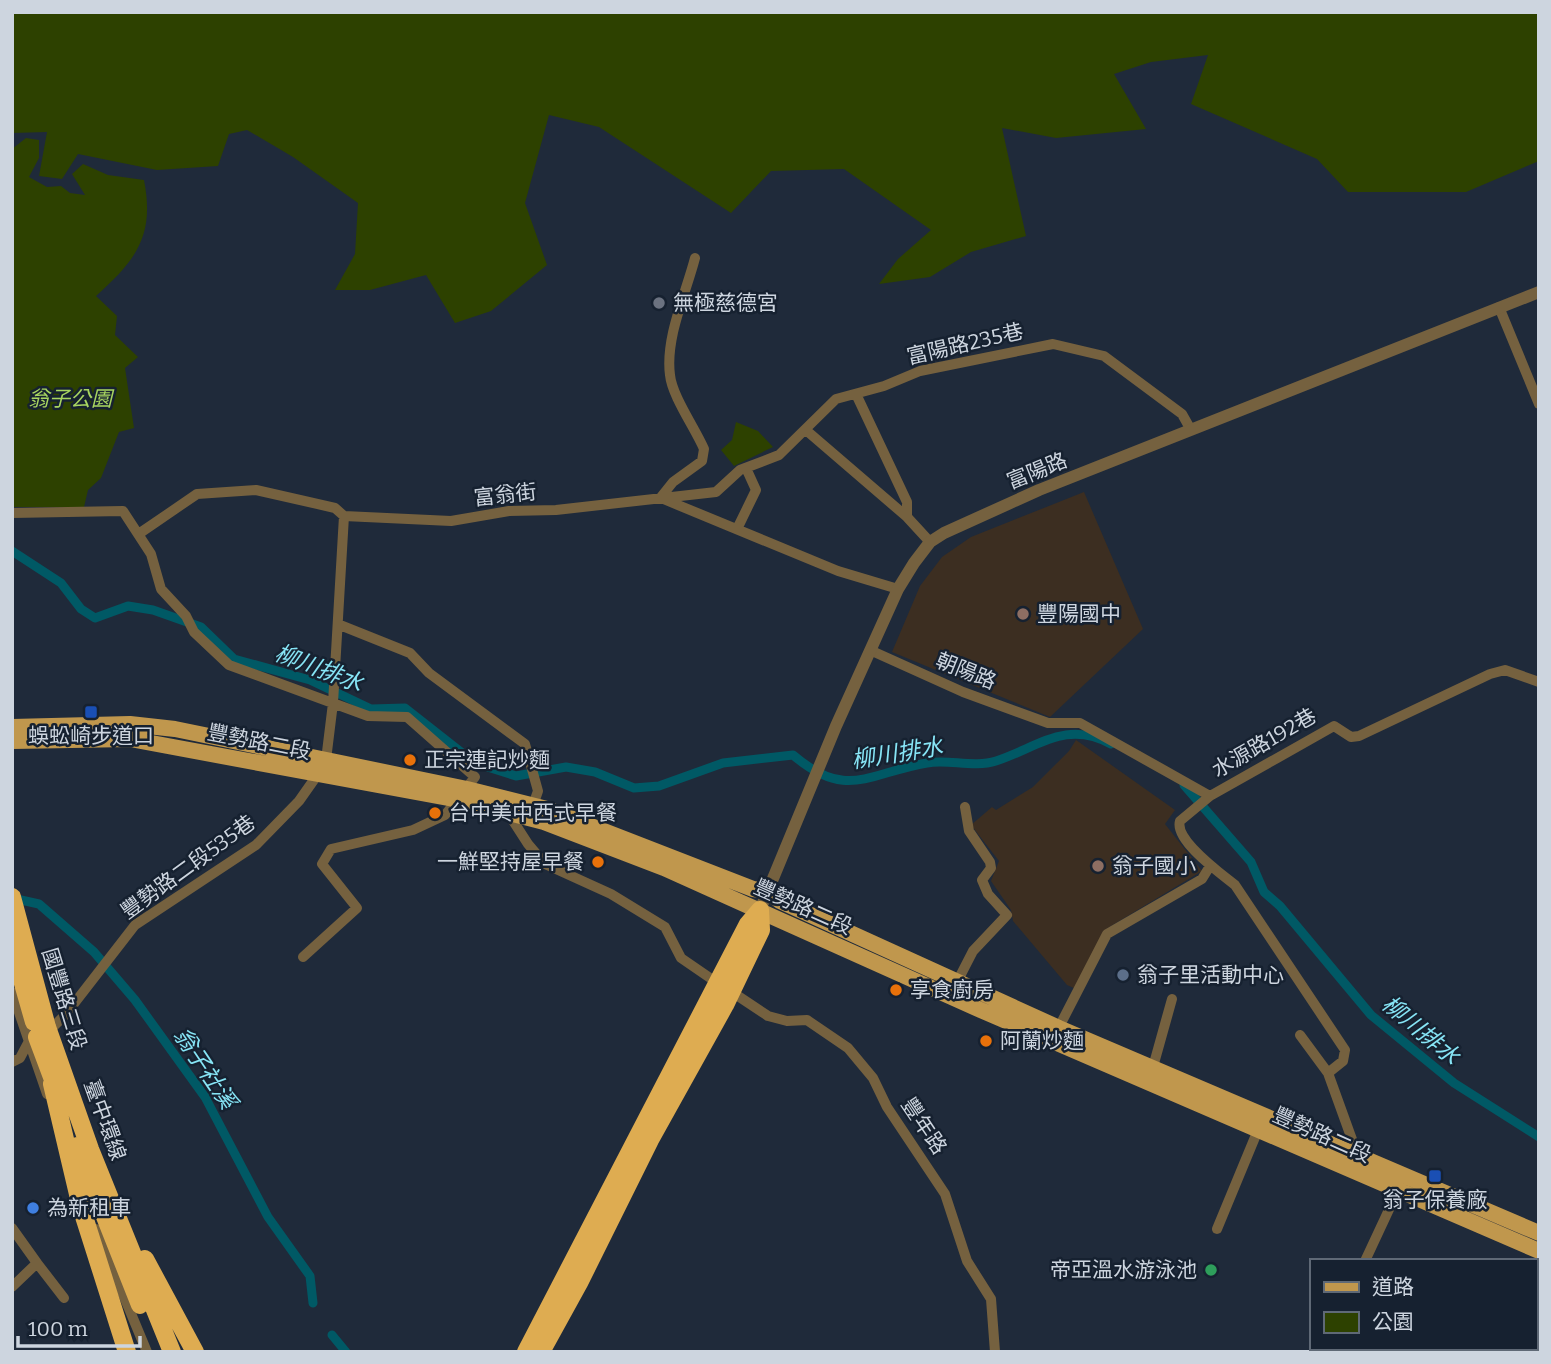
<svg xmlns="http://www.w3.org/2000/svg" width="1551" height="1364" font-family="Bitter,'Noto Sans TC',serif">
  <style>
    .education { fill: #3c2e21 }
    .green { fill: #2d4100 }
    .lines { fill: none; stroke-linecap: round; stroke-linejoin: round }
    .stream { stroke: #005965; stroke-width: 2.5 }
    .canal { stroke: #005965; stroke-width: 9 }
    .minor { stroke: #75613f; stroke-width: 10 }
    .tertiary { stroke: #75613f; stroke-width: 12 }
    .primary { stroke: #c0974d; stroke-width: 16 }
    .motorway { stroke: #deac51; stroke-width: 18 }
    .worship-dot { fill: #6b7280; stroke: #162130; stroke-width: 2.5 }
    .education-dot { fill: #8d6e63; stroke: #162130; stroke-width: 2.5 }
    .transit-dot { fill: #1a4fb4; stroke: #162130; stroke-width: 2.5 }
    .food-dot { fill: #e8710a; stroke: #162130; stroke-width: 2.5 }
    .service-dot { fill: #5c6f8a; stroke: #162130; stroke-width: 2.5 }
    .shop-dot { fill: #3f7fe0; stroke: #162130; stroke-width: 2.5 }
    .leisure-dot { fill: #2e9e5b; stroke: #162130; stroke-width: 2.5 }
    .labels { text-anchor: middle; stroke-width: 5; stroke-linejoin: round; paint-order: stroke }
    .poi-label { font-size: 21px; fill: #cdd5df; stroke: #162130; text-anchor: start }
    .street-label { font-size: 21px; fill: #cdd5df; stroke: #162130 }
    .park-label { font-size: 21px; font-style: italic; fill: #a8d560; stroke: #162130 }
    .water-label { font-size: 23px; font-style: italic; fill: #87e5f6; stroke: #162130 }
  </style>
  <rect width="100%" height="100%" fill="#1f2a3a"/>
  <path class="education" d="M1084,492L1143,629L1050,717L892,652L920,586L942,557L971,537Z
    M1076,740L1175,810L1165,824L1202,871L1106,929L1076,989L1067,985L1013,921L1011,910L991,881L999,861L971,825L992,807L996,810L1033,787L1069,751Z"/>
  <path class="green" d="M12,12H1539V161L1466,192H1348L1317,159L1191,104L1208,55L1151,62L1114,74L1146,129L1056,138L1002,128L1026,236L971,252L930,277L879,284L898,259L931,230L844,169L771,171L731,213L599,127L549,115L525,203L547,265L491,311L455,323L426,275L370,290H335L355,254L358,203L293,157L247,130L229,134L218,166L157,170L78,154L62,179L39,176L47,132L12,133Z
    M26,138L39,140V158L29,177L47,187L61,186L70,193L85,195L72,174L83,164L108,175L144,180C155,236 136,260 96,296L117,316L115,335L138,357L125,368L134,428L119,432L101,478L88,490L84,507H12V149Z
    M736,422L758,431L773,447L734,466L721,450L732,440Z"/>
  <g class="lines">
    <path class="stream" d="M1458,1348L1460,1352"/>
    <path class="canal" d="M12,551L61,583L81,609L95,618L128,606L153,610L201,627L234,659L310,680L371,709L405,708L475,763L516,776L566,767L595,772L634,788L659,786L723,763L793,755C847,801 868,773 927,763C948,759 974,768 996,761C1037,748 1066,719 1111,744
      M1184,785L1251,862L1264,892L1280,906L1371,1015L1454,1083L1539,1137
      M12,898L39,904L94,952L135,1000L205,1097L268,1217L310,1276L313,1303
      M332,1335L346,1352"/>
    <path class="minor" d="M1499,307L1539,404
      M856,394L907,502V517
      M807,431L907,517L930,542
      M661,497L673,482L702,461L704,449C695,428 672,396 670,375C665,338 686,293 695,258
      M661,498L838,571L898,589
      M12,513L123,511L151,554L161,589L186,616L194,632L229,665L368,716L407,717L475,777L445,815L413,830L331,849L322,864L357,908L303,957
      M344,516L451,521L509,511L556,510L716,492L740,470L779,455L836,399L884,386L920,371L1053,344L1104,356L1182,414L1191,430
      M738,527L756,490L746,468
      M140,533L197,494L256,490L335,508L344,516
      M340,625L410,653L429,673L525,744L538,791L531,811
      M872,651L963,692L1048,723H1080L1210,796
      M508,813L528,844L545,864L611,894L665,927L681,958L713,980
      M956,984L973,951L1007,915L988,894L982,880L991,868L990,862L969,831L965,807
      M12,992L47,1094
      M735,994L768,1016L787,1021L807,1020L848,1048L873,1078L887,1107L945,1194L967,1261L991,1299L995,1352
      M1057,1031L1107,934L1202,879L1210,866
      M1300,1035L1328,1073L1354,1145L1350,1152
      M12,1062L20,1058L29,1041L50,1030L66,1014L135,925L256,845L299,801L318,774L326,760L333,703L344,516
      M1153,1067L1172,999
      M1328,1073L1343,1061L1345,1050L1235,885C1220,873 1174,840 1180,821L1210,796L1334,726L1351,737L1359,736L1490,674L1505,670L1539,682
      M12,1228L37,1263L12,1287
      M96,1229L147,1352
      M1217,1229L1258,1130
      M1365,1261L1400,1186
      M37,1263L64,1298
      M1322,1352L1324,1348"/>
    <path class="tertiary" d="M760,910L836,726L898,589L914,563L930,542L944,533L1039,490L1539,292"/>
    <path class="primary" d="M12,727L130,724L175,729L467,789L547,809L753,889L766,891L780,901L1059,1028L1539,1233
      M12,741L130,739L459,800L544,822L664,868L976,1008L1539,1251"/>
    <path class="motorway" d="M12,897L47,1027L90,1149L172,1352
      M12,945L34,1022
      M37,1037L58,1093
      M52,1084L81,1207L127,1352
      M77,1146L140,1305
      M145,1259L195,1352
      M526,1352L748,924L760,910
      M541,1352L579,1283L650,1140L725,1005L761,930L760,910"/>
  </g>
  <circle class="worship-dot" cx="659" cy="303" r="7"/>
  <g class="education-dot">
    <circle cx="1023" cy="614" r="7"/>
    <circle cx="1098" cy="866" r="7"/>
  </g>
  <g class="transit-dot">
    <rect x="84" y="705" width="14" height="14" rx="3.5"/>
    <rect x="1428" y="1169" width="14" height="14" rx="3.5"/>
  </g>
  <g class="food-dot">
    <circle cx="410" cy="760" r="7"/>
    <circle cx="435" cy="813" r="7"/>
    <circle cx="598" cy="862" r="7"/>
    <circle cx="896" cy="990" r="7"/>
    <circle cx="986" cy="1041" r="7"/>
  </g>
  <circle class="service-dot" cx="1123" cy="975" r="7"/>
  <circle class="shop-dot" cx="33" cy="1208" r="7"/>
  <circle class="leisure-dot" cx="1211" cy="1270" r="7"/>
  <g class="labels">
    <g class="poi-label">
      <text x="673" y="310">無極慈德宮</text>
      <text x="1037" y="621">豐陽國中</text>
      <text x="91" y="743" text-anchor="middle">蜈蚣崎步道口</text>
      <text x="424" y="767">正宗連記炒麵</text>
      <text x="449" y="820">台中美中西式早餐</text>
      <text x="584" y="869" text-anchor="end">一鮮堅持屋早餐</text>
      <text x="1112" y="873">翁子國小</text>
      <text x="1137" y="982">翁子里活動中心</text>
      <text x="910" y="997">享食廚房</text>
      <text x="1000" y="1048">阿蘭炒麵</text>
      <text x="1435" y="1207" text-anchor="middle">翁子保養廠</text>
      <text x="47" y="1215">為新租車</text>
      <text x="1197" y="1277" text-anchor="end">帝亞溫水游泳池</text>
    </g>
    <g class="street-label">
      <text transform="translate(965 344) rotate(-13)" y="7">富陽路235巷</text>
      <text transform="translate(1037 471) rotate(-22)" y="7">富陽路</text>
      <text transform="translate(505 495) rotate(-6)" y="7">富翁街</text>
      <text transform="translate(966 671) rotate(22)" y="7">朝陽路</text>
      <text transform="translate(259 742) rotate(11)" y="7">豐勢路二段</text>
      <text transform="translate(1264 743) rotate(-30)" y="7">水源路192巷</text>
      <text transform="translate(188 867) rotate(-36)" y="7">豐勢路二段535巷</text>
      <text transform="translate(803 907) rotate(24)" y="7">豐勢路二段</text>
      <text transform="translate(64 999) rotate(73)" y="7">國豐路三段</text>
      <text transform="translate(105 1120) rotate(70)" y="7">臺中環線</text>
      <text transform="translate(924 1126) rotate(56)" y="7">豐年路</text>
      <text transform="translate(1322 1135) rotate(24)" y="7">豐勢路二段</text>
    </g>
    <g class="park-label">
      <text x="70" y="406">翁子公園</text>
    </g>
    <g class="water-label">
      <text transform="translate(319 668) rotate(21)" y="8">柳川排水</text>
      <text transform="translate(897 753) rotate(-9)" y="8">柳川排水</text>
      <text transform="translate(1421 1030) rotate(40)" y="8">柳川排水</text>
      <text transform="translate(205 1068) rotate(56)" y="8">翁子社溪</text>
    </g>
  </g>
  <rect width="1551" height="1364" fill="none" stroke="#cdd5df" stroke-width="28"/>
  <rect x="1310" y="1259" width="228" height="91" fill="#162130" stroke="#5f6976" stroke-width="2"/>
  <rect x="1324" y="1282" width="35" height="10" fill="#c0974d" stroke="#5f6976" stroke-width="2"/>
  <text x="1372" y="1294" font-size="21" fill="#cdd5df">道路</text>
  <rect x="1324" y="1312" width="35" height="21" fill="#2d4100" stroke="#5f6976" stroke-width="2"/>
  <text x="1372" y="1329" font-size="21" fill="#cdd5df">公園</text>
  <path d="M18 1336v10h122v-10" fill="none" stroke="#cdd5df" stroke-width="3.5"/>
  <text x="28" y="1336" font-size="21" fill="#cdd5df" stroke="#162130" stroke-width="5" paint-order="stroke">100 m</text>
</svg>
